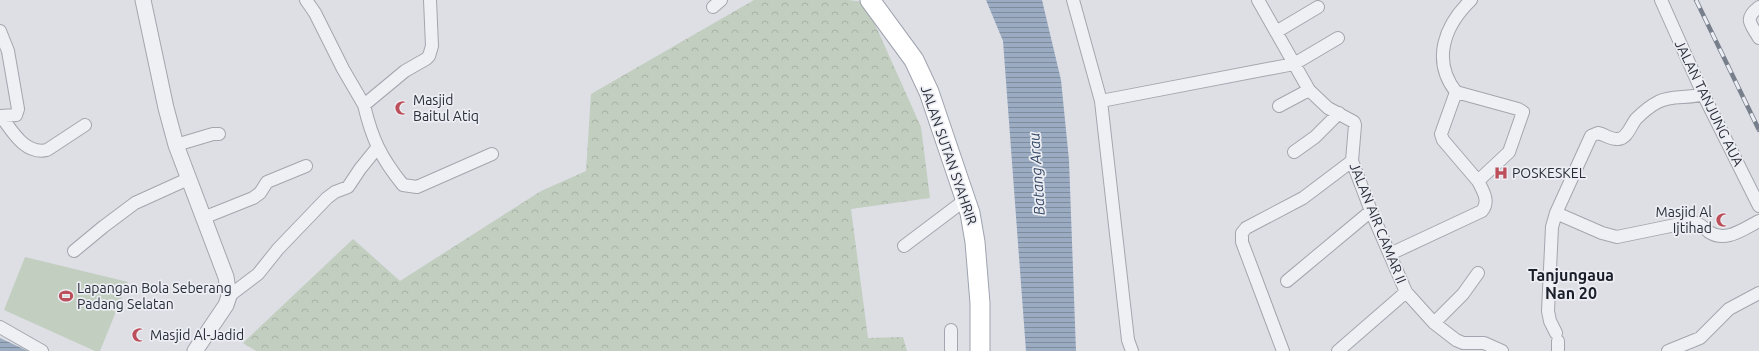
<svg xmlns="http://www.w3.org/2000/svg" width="1759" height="351" font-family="Ubuntu,sans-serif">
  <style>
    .green { fill: #c2cebf }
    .forest { fill: url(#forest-crowns) }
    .water { fill: url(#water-rules) }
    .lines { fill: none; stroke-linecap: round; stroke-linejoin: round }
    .minor-casing { stroke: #a3a6ae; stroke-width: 14 }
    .tertiary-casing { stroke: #a3a6ae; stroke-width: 17 }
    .primary-casing { stroke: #9ea3af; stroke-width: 21 }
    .minor { stroke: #eff0f4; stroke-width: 12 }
    .tertiary { stroke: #eff0f4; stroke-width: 15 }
    .primary { stroke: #fff; stroke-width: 19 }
    .rail-casing { stroke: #787f8c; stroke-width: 4.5 }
    .rail { stroke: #eceef3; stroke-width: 3; stroke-dasharray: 9; stroke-linecap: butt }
    .labels { text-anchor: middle; stroke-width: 3.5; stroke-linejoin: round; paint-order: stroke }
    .poi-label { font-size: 14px; fill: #282d39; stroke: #eceef3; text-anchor: start }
    .street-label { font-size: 14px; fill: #282d39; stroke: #eceef3 }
    .water-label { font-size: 15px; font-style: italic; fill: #374a68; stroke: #eceef3 }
    .quarter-label { font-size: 16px; font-weight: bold; fill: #1a1f2a; stroke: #eceef3 }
  </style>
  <defs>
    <pattern id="forest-crowns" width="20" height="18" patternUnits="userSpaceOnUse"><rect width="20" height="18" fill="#c2cebf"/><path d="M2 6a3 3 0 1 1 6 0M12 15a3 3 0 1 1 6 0" fill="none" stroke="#a7b1a5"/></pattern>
    <pattern id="water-rules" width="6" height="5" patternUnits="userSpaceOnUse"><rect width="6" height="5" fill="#9babc1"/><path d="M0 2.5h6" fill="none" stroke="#7e8c9e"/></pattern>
  </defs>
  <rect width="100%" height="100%" fill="#dddfe5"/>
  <path class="green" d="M25,257L128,282L100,351H95L4,310Z"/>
  <path class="forest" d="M754,0H848L865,2L921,127L930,198L851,209L868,338L903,337L907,351H256L243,343L353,239L400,281L541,191L586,171L591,94Z"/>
  <path class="water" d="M986,0H1042L1061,80L1069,160L1076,351H1026L1003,41Z
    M0,338L28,351H0Z"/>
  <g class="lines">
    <defs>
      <path id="minor" d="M306,0L315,13L343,69L364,105L405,71L426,59L429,56L432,46L430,0
        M1073,0L1101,101L1128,340L1132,351
        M1258,0L1309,90L1328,108L1354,122L1355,125L1352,161L1371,211L1406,292L1434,323L1456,340L1463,343H1484L1502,351
        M1661,0L1703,94L1759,206
        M713,7L721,0
        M1759,7C1743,19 1751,24 1759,38
        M0,31L8,51L18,109L16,115L0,116
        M1276,32L1318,7
        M1456,92L1441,134L1443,140L1478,181L1509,152L1523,112L1518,109L1456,92C1431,60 1445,25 1471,0
        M1101,101L1294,64L1338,38
        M364,105C372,139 381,158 403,185L417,187L492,154
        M1279,106L1309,90
        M1,116C12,131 25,155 47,150L85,125
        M176,145L213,134H219
        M1294,152L1315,137L1339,113
        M1556,213L1602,233L1617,237L1690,222C1698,222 1703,227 1709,232C1726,243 1743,229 1759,221
        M203,218L253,198L260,193L267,182L306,166
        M904,246L965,200
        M74,251L103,227L135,203L188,179
        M1390,254L1482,211C1490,201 1483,191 1478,181
        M1287,281L1371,211
        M229,296L258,274L278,249L327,198L335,192L348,187L360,169L377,148
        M1434,323L1463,294L1478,273
        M0,327L42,351
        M1556,333L1550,321L1548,311L1552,227L1556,213L1591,136L1598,133C1604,134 1611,140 1618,139C1627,139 1631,125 1636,119C1642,113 1650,106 1658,102C1671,95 1688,99 1703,94
        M951,351V330
        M1283,351L1242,242V233L1246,228L1303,198L1352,161
        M1338,351L1406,292
        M1558,351V341
        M1668,351L1700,338L1729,309L1759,293"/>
      <path id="tertiary" d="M143,0L166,108L176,145L226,277L229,296L226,305L195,351"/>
      <path id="primary" d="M870,0L914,60L929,92L970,213L975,242L980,303V351"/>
    </defs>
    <use href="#minor" class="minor-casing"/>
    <use href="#tertiary" class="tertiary-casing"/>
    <use href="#primary" class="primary-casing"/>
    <use href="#minor" class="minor"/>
    <use href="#tertiary" class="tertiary"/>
    <use href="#primary" class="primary"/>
    <defs>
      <path id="rail" d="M1696,0L1759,130"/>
    </defs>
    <use href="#rail" class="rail-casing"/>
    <use href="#rail" class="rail"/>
  </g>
  <defs>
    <symbol id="mosque-bare" viewBox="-9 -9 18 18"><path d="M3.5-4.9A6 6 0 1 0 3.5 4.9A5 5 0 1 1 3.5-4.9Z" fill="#bc4f59" stroke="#eceef3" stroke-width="2.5" paint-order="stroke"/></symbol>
    <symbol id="hospital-bare" viewBox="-9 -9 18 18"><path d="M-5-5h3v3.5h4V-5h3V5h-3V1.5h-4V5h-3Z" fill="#bc4f59" stroke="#eceef3" stroke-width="2.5" paint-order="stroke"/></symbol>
    <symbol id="stadium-bare" viewBox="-9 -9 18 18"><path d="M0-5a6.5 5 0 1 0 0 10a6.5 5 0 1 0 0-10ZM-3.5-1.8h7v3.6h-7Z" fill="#bc4f59" stroke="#eceef3" stroke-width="2.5" paint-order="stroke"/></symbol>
  </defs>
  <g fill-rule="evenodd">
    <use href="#mosque-bare" x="392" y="98" width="20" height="20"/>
    <use href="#hospital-bare" x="1491" y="163" width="20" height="20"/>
    <use href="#mosque-bare" x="1713" y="210" width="20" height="20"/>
    <use href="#stadium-bare" x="56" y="286" width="20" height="20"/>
    <use href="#mosque-bare" x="129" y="325" width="20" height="20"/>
  </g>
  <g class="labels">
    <g class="poi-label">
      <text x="413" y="105">Masjid<tspan x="413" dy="16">Baitul Atiq</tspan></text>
      <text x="1512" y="178">POSKESKEL</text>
      <text x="1712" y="217" text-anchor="end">Masjid Al<tspan x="1712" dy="16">Ijtihad</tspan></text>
      <text x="77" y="293">Lapangan Bola Seberang<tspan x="77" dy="16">Padang Selatan</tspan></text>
      <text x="150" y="340">Masjid Al-Jadid</text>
    </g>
    <g class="street-label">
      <text transform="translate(1709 103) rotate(64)" y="5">JALAN TANJUNG AUA</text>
      <text transform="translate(949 155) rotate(71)" y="5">JALAN SUTAN SYAHRIR</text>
      <text transform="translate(1378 223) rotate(68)" y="5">JALAN AIR CAMAR II</text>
    </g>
    <g class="water-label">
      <text transform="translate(1037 174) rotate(-94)" y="5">Batang Arau</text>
    </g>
    <g class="quarter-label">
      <text x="1571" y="281">Tanjungaua<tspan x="1571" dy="18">Nan 20</tspan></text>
    </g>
  </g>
</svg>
